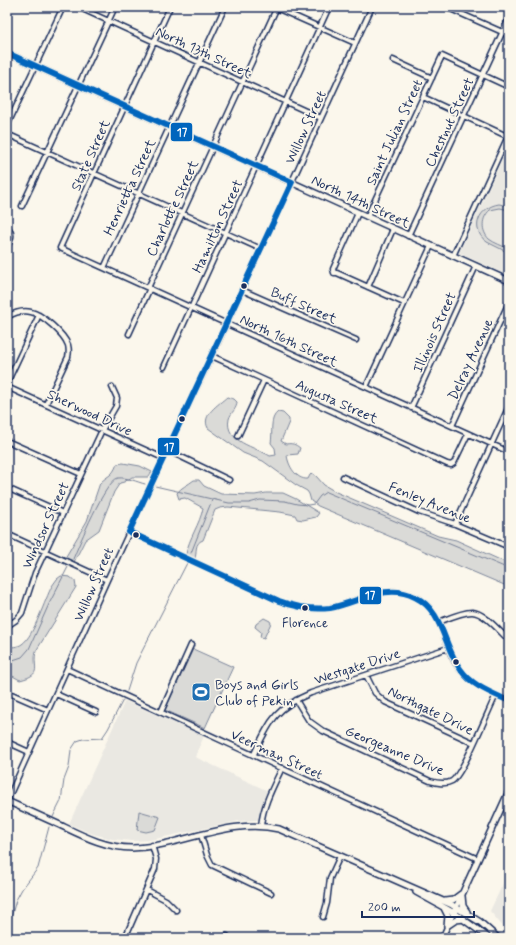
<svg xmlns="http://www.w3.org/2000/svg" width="516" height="945" font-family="Mynerve,sans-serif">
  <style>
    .built { fill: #eae8e2 }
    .green { fill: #dadad7; stroke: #7a849a }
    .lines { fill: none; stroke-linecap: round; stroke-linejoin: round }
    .stream { stroke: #747e96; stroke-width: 1 }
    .minor-casing { stroke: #1b2f5e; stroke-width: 7 }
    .major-casing { stroke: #1b2f5e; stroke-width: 8 }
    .minor { stroke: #fbf7ec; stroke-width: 4 }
    .major { stroke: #fbf7ec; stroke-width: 5 }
    .bus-1-casing { stroke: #fbf7ec; stroke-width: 9 }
    .bus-1 { stroke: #0065bd; stroke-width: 6 }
    .bus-dot { fill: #1b2f5e; stroke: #fbf7ec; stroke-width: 1.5 }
    .labels { text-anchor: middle; stroke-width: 3.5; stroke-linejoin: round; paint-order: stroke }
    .bus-label { font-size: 13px; fill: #1b2f5e; stroke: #fbf7ec }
    .street-label { font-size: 14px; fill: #1b2f5e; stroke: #fbf7ec }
    .poi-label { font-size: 14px; fill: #1b2f5e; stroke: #fbf7ec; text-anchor: start }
    .line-badge { stroke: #fbf7ec; stroke-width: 1.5 }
    .badge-label { font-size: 11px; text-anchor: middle; font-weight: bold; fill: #fff }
  </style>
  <rect width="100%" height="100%" fill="#fbf7ec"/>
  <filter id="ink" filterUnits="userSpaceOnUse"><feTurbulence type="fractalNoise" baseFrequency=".025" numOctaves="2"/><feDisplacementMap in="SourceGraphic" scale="8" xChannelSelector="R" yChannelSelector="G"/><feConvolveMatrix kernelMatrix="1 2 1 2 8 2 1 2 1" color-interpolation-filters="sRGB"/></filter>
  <g filter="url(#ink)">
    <path class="built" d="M509,145V276L459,253Z
      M125,701L204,736L195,757L268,791L263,803L259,820L239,821L150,840L132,841L112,839L93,834L69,824Z
      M509,871V934L490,911Z"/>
    <path class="green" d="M499,204L509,206V210L500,208L490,210C481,218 481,231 489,239C494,243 503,246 509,249V253L487,242C469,229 479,207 499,204Z
      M227,397L234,399L237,402C237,409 231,412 229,419C224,442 256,447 270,456L276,455L275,448L271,443C273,433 269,418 278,412L283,413L289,419V422L281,441L286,444C292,443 295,444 300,448L298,454L287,455C288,465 296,480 308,479L310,475L312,473L316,476L324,485L336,492L438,536L456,540L509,564V587L318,506L311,501L309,494L307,491L296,485L263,461L243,453L208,428C201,415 218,405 227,397Z
      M123,463L140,466L152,472L148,477H132L124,482L120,483L114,492L99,530L85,540L74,562L65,558L87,521L100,483C109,474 112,477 117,464Z
      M194,480H199L204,486L221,494L255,495L266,493H283L296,499L319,513L316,517L303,520L297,519L295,515L280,512L228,507L220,508L215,510L203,540C194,543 197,552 195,559L186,554C189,538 200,524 203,508L185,498L179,499L177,493C181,487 188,485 194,480Z
      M61,576L70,577L75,581L76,587L36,651C32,668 44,674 20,680L7,673V647C12,647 18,647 22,644C34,636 45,599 52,586L57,579Z
      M264,618L270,621L271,623L264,638L260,637L261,632L255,627L256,624Z
      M193,649L233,667L205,728L165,710Z
      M139,811L160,817L155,830L146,832L137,830Z"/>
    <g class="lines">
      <path class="stream" d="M155,486L229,503H249L260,500L285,501L297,504L308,505L314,504L320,496L326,492L509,569
        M191,553L212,500
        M73,559C79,545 105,481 118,478C127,477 137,482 145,484
        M7,659L13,660L22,657L29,649L49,604L68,567
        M127,691L136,663L187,563
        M53,817L61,801L64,780L69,767L71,750L77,741L83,739L102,738L108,729L123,700
        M7,927L12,914L16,900L22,889L38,868L49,827"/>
      <defs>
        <path id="minor" d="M78,7L321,118
          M170,7L60,248L509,452
          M274,7L355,43
          M446,7L509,35
          M7,11L9,7
          M393,60L432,78
          M423,97L509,137
          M7,126L63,7
          M7,134L261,249
          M22,206L115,7
          M358,213L333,269L334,273H337L404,303
          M367,217L442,56L509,87
          M7,227C14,233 11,240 7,247
          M408,236L509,18
          M453,256L509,134
          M104,268L225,7
          M368,287L393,229
          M148,288L277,7
          M242,290L356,340
          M7,317C14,313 23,310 31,312C42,314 64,334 68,345C69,349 69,353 68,357L46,404
          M129,334L150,288
          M212,356L447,464L451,465L454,463L468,434
          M164,367L329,7
          M7,383L39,315
          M7,387L163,458
          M366,387L431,246
          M411,408L476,266
          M452,426L509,302
          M238,436L264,380
          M7,441L81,474
          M167,450L229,480
          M343,477L419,512L455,524L509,547
          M7,488L63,513
          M455,524L509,406
          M129,532L279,601C298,609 318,611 338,606C364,598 387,584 414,596C445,609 441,648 461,671C473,686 492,693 509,701
          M7,534L107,580
          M439,622C449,618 462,612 472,612C484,612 500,632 509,640
          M7,626L16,620L22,613L35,573L102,430L116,406L117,398L112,387
          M67,669L478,859
          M366,675L375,693L385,702L474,743
          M7,692L48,710
          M56,694L96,712
          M296,700L309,721L323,731L430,781C437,783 445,785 452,781C463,774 488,711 496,695
          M161,712L191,645
          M7,742L29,752
          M254,754C270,721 275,708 311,693L448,648
          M7,801L107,580L167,450L212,356L372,7
          M261,826C263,805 273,787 282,768
          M201,835L207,855L212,865L271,893
          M147,890L166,900L176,910
          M323,917L327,903L330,878L340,856
          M125,938L155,869L156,859L152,845
          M226,938L227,936
          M442,938L454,912"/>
        <path id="major" d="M7,53L509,281
          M7,801C25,809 42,817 60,825C83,836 106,848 132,848C181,847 229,817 279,829L452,905L480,922L498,938
          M416,892L456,914L489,938
          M462,896L463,906L467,912
          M445,901L453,900L461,894
          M444,908L448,916L447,926
          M454,912L509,791
          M447,926L456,920L464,919"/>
      </defs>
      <use href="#minor" class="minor-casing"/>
      <use href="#major" class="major-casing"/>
      <use href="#minor" class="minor"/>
      <use href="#major" class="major"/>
      <defs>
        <path id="bus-1" d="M7,53L292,182L129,532L279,601C295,607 312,610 330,608C358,603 386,582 415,597C444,611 443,647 461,670C472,686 492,693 509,701"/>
      </defs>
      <use href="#bus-1" class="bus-1-casing"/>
      <use href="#bus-1" class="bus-1"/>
    </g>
  </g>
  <defs>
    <symbol id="stadium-square" viewBox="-11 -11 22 22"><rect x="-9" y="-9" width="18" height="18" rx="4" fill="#1f6fb2" stroke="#fbf7ec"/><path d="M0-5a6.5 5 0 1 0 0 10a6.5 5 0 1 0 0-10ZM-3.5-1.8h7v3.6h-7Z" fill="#fff"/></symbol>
  </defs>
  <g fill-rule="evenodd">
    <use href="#stadium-square" x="190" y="681" width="22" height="22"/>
  </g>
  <g class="bus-dot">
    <circle cx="244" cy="286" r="3.5"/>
    <circle cx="182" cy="419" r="3.5"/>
    <circle cx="136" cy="535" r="3.5"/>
    <circle cx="305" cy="608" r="3.5"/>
    <circle cx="456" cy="662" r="3.5"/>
  </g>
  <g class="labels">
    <g class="bus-label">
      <text x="305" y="627">Florence</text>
    </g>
    <g class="street-label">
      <text transform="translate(204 52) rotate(25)" y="5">North 13th Street</text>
      <text transform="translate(449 122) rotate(-65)" y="5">Chestnut Street</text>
      <text transform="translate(305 127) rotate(-65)" y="5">Willow Street</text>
      <text transform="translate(394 132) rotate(-65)" y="5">Saint Julian Street</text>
      <text transform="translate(90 155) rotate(-66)" y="5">State Street</text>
      <text transform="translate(129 187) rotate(-65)" y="5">Henrietta Street</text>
      <text transform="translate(361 201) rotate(25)" y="5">North 14th Street</text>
      <text transform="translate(172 208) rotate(-65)" y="5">Charlotte Street</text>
      <text transform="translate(217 226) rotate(-65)" y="5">Hamilton Street</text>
      <text transform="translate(304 305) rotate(24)" y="5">Buff Street</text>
      <text transform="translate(434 332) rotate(-66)" y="5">Illinois Street</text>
      <text transform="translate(289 340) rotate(25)" y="5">North 16th Street</text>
      <text transform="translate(470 359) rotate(-65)" y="5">Delray Avenue</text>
      <text transform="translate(337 401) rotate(24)" y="5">Augusta Street</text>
      <text transform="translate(90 412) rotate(25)" y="5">Sherwood Drive</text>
      <text transform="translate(430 502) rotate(22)" y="5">Fenley Avenue</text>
      <text transform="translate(45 525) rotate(-65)" y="5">Windsor Street</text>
      <text transform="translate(93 584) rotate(-66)" y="5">Willow Street</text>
      <text transform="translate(357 666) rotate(-18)" y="5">Westgate Drive</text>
      <text transform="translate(431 710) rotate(26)" y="5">Northgate Drive</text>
      <text transform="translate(395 750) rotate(23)" y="5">Georgeanne Drive</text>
      <text transform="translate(277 754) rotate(25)" y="5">Veerman Street</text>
    </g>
    <g class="poi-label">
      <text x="215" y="689">Boys and Girls<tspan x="215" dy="16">Club of Pekin</tspan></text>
    </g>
  </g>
  <g class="line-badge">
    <rect x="170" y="122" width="23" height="20" rx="4" fill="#0065bd"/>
    <rect x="157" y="437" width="23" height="19" rx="4" fill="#0065bd"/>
    <rect x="359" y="586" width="23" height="19" rx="4" fill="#0065bd"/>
  </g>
  <g class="badge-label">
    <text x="182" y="136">17</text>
    <text x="169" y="451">17</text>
    <text x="370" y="599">17</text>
  </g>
  <rect width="516" height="945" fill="none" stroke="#fbf7ec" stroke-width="24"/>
  <rect x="12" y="12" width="492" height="921" fill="none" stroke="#1b2f5e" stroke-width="1.5" filter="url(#ink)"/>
  <path d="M362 911v6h112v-6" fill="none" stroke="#1b2f5e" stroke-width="2"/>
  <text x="368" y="911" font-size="12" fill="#1b2f5e" stroke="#fbf7ec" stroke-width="3" paint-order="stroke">200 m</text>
</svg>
